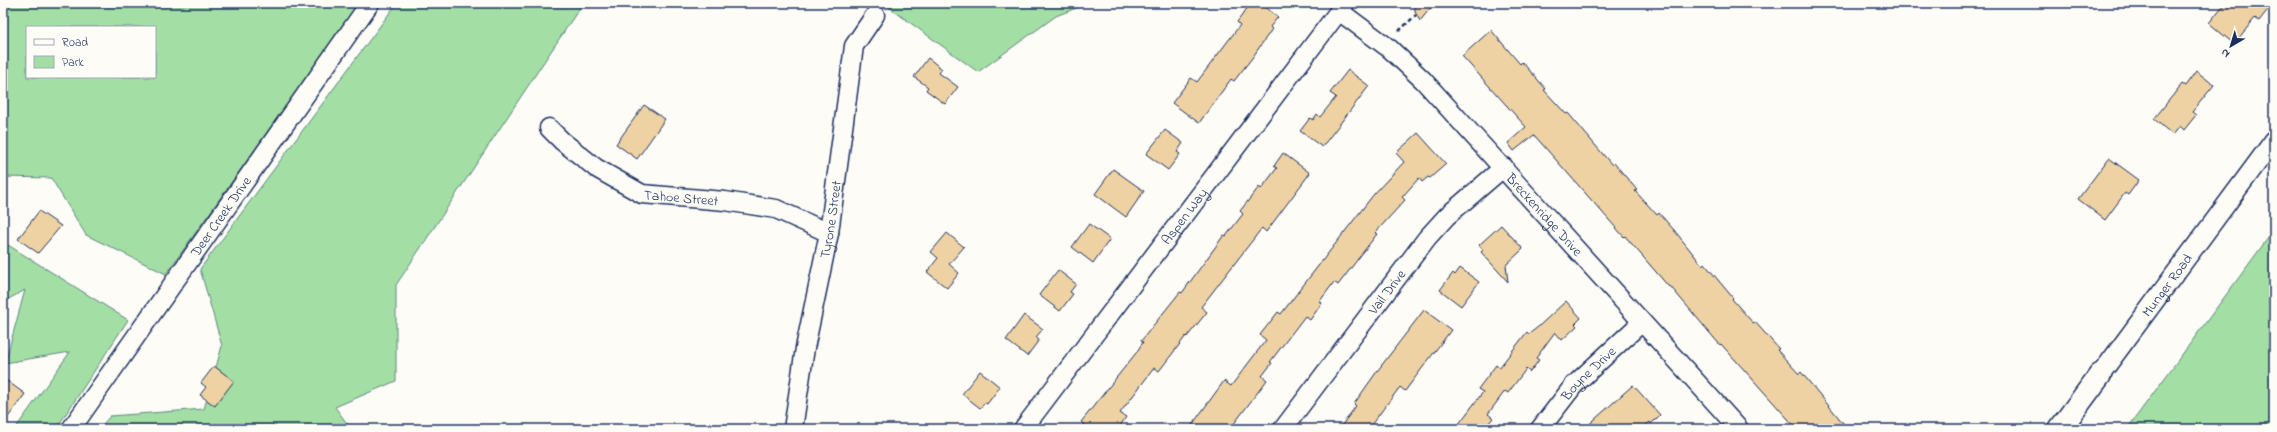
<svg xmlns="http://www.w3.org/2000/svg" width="2277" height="432" font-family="'Indie Flower',sans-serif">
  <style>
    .green { fill: #a3dea4; stroke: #5f8681; fill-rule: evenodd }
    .building { fill: #efd2a3; stroke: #1b2f5e }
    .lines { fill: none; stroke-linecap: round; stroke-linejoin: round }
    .street-casing { stroke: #1b2f5e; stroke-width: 21 }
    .secondary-casing { stroke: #1b2f5e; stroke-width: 25 }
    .path { stroke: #1b2f5e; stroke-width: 2.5; stroke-dasharray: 4 3; stroke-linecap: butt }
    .street { stroke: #fdfcf7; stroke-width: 18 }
    .secondary { stroke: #fdfcf7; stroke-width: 22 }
    .labels { text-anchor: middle; stroke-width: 3.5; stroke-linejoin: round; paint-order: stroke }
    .street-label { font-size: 14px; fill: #1b2f5e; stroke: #fdfcf7 }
  </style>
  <rect width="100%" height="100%" fill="#fdfcf7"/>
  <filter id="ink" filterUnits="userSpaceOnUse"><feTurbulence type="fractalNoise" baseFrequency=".025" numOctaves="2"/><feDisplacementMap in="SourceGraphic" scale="8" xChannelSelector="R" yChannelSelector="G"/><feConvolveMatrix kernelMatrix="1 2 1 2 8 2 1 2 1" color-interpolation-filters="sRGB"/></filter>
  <g filter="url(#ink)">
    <path class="green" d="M3,3H360L166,274L86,235L51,178L3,177ZM27,27H155V77H27Z
      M397,3H583L396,285V381L335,407L351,429H99L110,416L204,409L222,346L200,269Z
      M883,3H1089L1056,16L978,72Z
      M2274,230V429H2127Z
      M8,245L128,320L56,429H15L70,352L5,363L25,290L3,302V251Z"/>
    <path class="building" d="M1251,3H1260L1278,17L1270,27L1272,29L1252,58L1234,81L1231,79L1199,123L1172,103L1191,78L1197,82L1240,25L1237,22Z
      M1415,3L1432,6L1420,21L1415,12Z
      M2225,3H2273L2259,21L2255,18L2234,44L2209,23Z
      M1491,30L1520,64L1522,62L1546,89L1544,90L1566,114L1568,113L1612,165L1614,163L1637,190L1635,191L1657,215L1659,213L1674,230L1702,265L1704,263L1733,298L1732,299L1753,323L1755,322L1779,349L1777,350L1799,374L1801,372L1848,429H1797L1721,344L1720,345L1670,286L1669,287L1625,236L1624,237L1534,135L1514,151L1508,143L1526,127L1462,56Z
      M928,58L942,69L939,73L958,87L945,104L926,90L928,87L914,77Z
      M1348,70L1369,86L1322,147L1300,131L1310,118L1313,120L1317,114L1320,117L1336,97L1330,93Z
      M2196,71L2214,85L2192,112L2196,115L2184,130L2180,126L2173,135L2154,119L2182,84L2185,86Z
      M644,105L665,119L637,159L616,144Z
      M1165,130L1183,143L1177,152L1180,154L1168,170L1146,154Z
      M1418,133L1446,164L1430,178L1428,177L1422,182L1419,178L1402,197L1405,200L1375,233L1377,234L1338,285L1334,282L1320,301L1322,303L1310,320L1305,316L1270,362L1272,363L1262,376L1267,380L1230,429H1189L1224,381L1231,386L1266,340L1260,335L1278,312L1281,314L1374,194L1404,162L1396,153Z
      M1283,153L1310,173L1266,232L1262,228L1201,307L1207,312L1187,337L1186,336L1159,371L1154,368L1120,413L1126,417L1118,429H1090L1081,422L1136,353L1143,342L1141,341L1152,327L1180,292L1182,293L1224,235L1226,236L1243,214L1240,211L1259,187L1261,189L1277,168L1274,166Z
      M2109,158L2139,180L2128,195L2125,193L2105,220L2078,199Z
      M1113,169L1144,191L1126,217L1095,194Z
      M39,211L61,226L38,253L18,239Z
      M1089,224L1110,239L1093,263L1072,247Z
      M1501,225L1523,249L1506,265L1508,282L1481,252L1483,250L1479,245Z
      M947,233L964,247L949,264L959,273L947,288L927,272L938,258L931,252Z
      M1460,268L1479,282L1461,306L1440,290L1453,273L1455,275Z
      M1058,270L1076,284L1070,292L1073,294L1060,311L1039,295Z
      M1566,301L1581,318L1575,324L1577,326L1562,340L1555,332L1536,358L1539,360L1530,372L1526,369L1508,393L1505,391L1488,414L1493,418L1484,429H1455L1483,392L1478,389L1496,365L1499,368L1527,332L1529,334L1538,327Z
      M1424,310L1451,330L1405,391L1400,387L1368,429H1339L1356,406L1354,404L1378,370Z
      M1024,315L1043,329L1036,337L1039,340L1027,356L1006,340Z
      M214,366L234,381L215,406L200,395L206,387L201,383Z
      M980,371L1000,387L987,404L985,403L980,408L962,394Z
      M3,378L25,394L3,424Z
      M1633,385L1660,415L1651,424L1650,422L1641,429H1584Z"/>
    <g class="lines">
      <defs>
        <g id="street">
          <path id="s1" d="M1339,11L1390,49L1423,80L1739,429"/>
          <path id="s2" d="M549,128L562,141L596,168L642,194L725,201L776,209L829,233"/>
          <path id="s3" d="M2100,375L2274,140"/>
          <path id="s4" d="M71,429L370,3"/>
          <path id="s5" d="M793,429L805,348L829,233L854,46L875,15"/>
          <path id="s6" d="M1023,429L1345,3"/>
          <path id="s7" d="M1283,429L1427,238L1447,216L1504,167"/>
          <path id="s8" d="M1540,429L1574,385L1642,322"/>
        </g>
        <path id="secondary" d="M2060,429L2100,375"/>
      </defs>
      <use href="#street" class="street-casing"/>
      <use href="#secondary" class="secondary-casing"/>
      <path class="path" d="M1399,31L1416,15"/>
      <use href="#street" class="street"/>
      <use href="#secondary" class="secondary"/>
    </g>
  </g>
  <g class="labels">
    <g class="street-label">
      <text dy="5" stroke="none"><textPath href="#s2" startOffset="154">Tahoe Street</textPath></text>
      <text dy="5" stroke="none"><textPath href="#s1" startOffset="290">Breckenridge Drive</textPath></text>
      <text dy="5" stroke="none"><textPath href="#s4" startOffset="260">Deer Creek Drive</textPath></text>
      <text dy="5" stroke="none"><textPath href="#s6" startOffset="267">Aspen Way</textPath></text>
      <text dy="5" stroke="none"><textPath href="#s5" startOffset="213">Tyrone Street</textPath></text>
      <text dy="5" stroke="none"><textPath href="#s3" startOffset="112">Munger Road</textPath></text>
      <text dy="5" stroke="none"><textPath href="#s7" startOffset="172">Vail Drive</textPath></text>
      <text dy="5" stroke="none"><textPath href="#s8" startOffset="74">Boyne Drive</textPath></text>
    </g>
  </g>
  <rect width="2277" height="432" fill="none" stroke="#fdfcf7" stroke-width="16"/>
  <rect x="8" y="8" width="2261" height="416" fill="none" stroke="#1b2f5e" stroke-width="1.5" filter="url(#ink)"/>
  <rect x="26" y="26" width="130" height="52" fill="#fdfcf7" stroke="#a3aaba"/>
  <rect x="34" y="39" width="20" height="6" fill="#fdfcf7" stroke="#a3aaba"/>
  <text x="62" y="46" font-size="12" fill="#1b2f5e">Road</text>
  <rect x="34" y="56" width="20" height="12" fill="#a3dea4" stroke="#a3aaba"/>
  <text x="62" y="66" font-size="12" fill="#1b2f5e">Park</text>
  <g transform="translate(2231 46) rotate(218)" stroke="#fdfcf7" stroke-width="3" paint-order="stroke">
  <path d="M0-3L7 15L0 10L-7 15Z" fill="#1b2f5e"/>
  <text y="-6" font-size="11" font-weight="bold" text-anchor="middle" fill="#1b2f5e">N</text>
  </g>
</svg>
